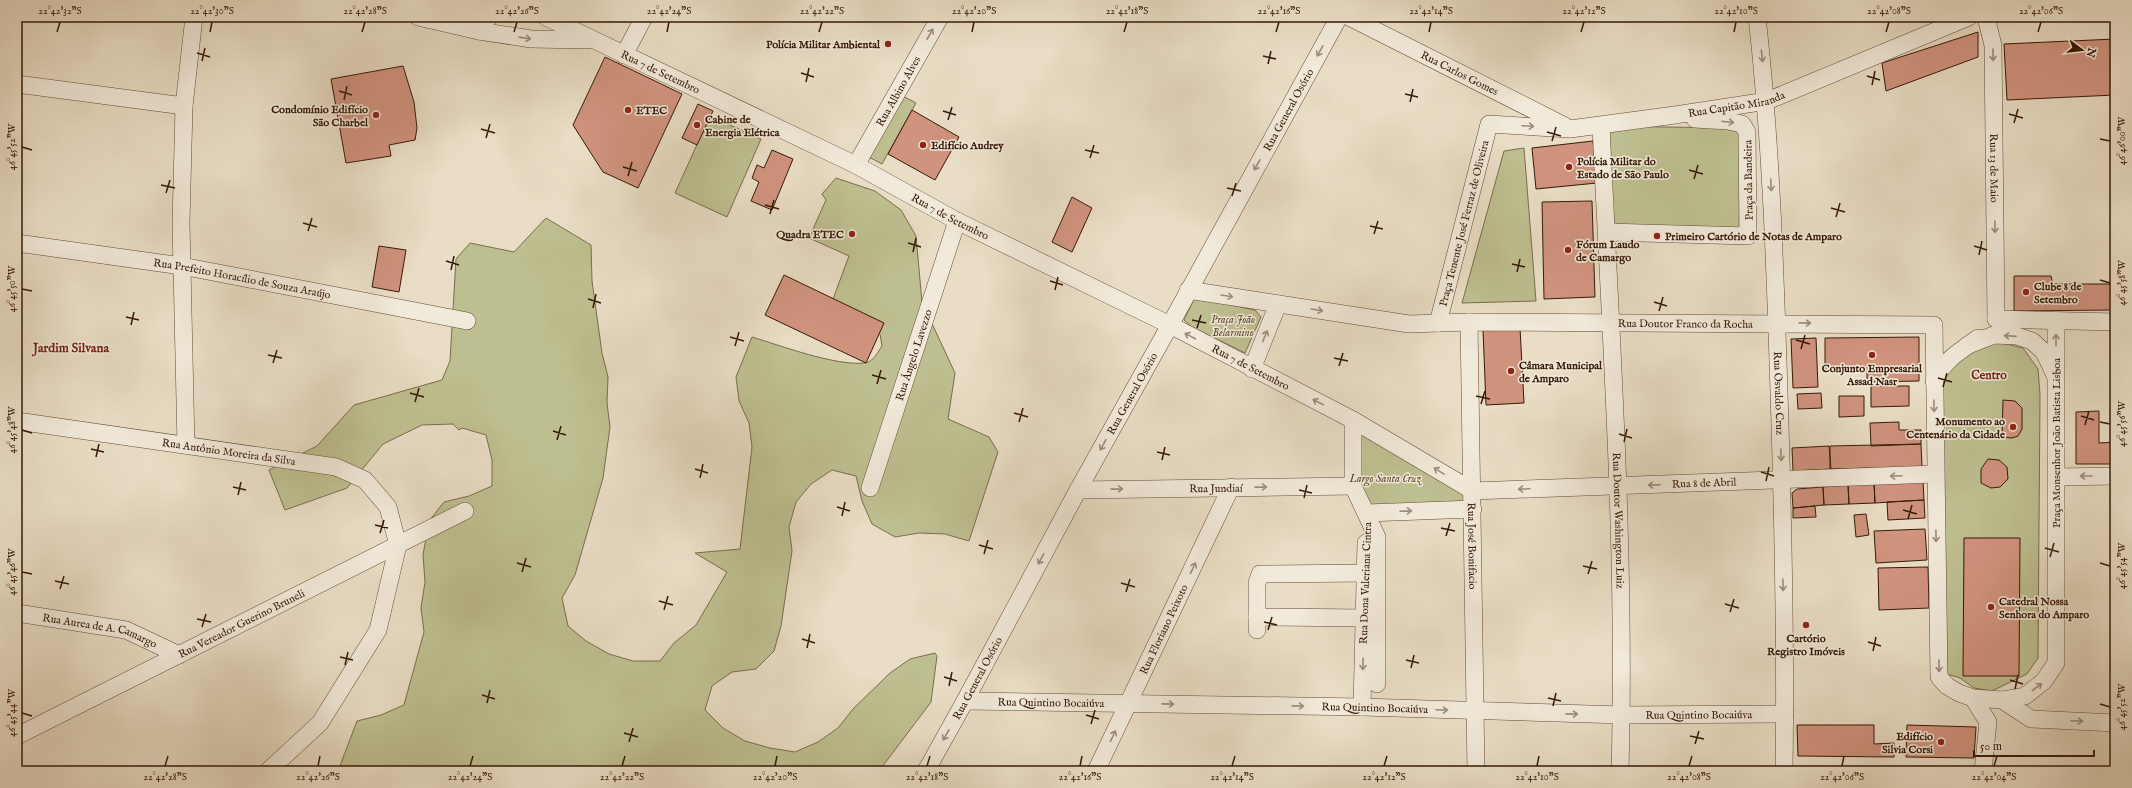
<svg xmlns="http://www.w3.org/2000/svg" width="2132" height="788" font-family="'IM FELL English',serif">
  <style>
    .green { fill: #bebf90; stroke: #7a6c4c }
    .building { fill: #d0937e; stroke: #361907 }
    .lines { fill: none; stroke-linecap: round; stroke-linejoin: round }
    .street-casing { stroke: #634a36; stroke-width: 18 }
    .street { stroke: #f1e9d9; stroke-width: 17 }
    .oneway { stroke: #9d8b7a }
    .ticks { fill: none; stroke: #361907; stroke-width: 1.5 }
    .poi-dot { fill: #8f2418; stroke: #f1e9d9; stroke-width: 1.5 }
    .labels { text-anchor: middle; stroke-width: 3; stroke-linejoin: round; paint-order: stroke }
    .poi-label { font-size: 11px; font-weight: bold; fill: #361907; stroke: #f1e9d9; text-anchor: start }
    .street-label { font-size: 11px; fill: #361907; stroke: #f1e9d9 }
    .park-label { font-size: 11px; font-style: italic; fill: #5f4b30; stroke: #f1e9d9 }
    .neighbourhood-label { font-size: 12px; font-weight: bold; fill: #7a1f14; stroke: #f1e9d9 }
    .quarter-label { font-size: 13px; font-weight: bold; fill: #7a1f14; stroke: #f1e9d9 }
    .neatline { fill: none; stroke: #361907; stroke-width: 1.5 }
    .ticks-label { font-size: 10px; text-anchor: middle; fill: #361907 }
  </style>
  <rect width="100%" height="100%" fill="#e9ddc5"/>
  <filter id="stains"><feTurbulence type="fractalNoise" baseFrequency=".005" numOctaves="4"/><feColorMatrix values="0 0 0 0 .2 0 0 0 0 .09 0 0 0 0 .02 0 0 0 .5 -.17"/></filter>
  <radialGradient id="worn" r=".72"><stop offset=".6" stop-color="#630" stop-opacity="0"/><stop offset="1" stop-color="#630" stop-opacity=".3"/></radialGradient>
  <path class="green" d="M899,94L916,103L882,164L865,155Z
    M710,116L761,139L727,217L675,193Z
    M1601,126L1733,128L1741,135L1739,235L1606,232Z
    M1524,148L1536,301L1462,303L1504,151Z
    M836,178L875,191L901,210L916,236L922,302L955,373L948,419L989,437L998,452L969,541L945,534L919,533L895,537L872,524L862,501L856,476L832,470L811,484L796,502L789,527L792,551L781,626L774,651L756,669L732,672L712,686L705,710L723,728L745,741L770,748L795,752L818,742L838,728L853,709L890,673L910,659L935,653L937,656L931,702L879,771H338L357,721L381,715L404,705L424,632L421,608L425,582L423,555L429,521L444,502L469,496L492,486V460L486,435L462,428L459,430L453,424L422,425L383,444L347,488L285,510L269,470L317,446L354,405L442,380L450,361L456,259L470,243L514,252L546,218L591,245L592,281L602,353L608,377L607,403L610,427L603,478L575,575L562,598L568,626L586,641L609,654L633,661H660L674,643L696,625L727,572L695,553L740,549L752,447L749,423L739,401L736,377L752,337C782,346 835,366 865,363C873,362 878,352 882,346L880,334L842,314L833,299L849,256L809,238L826,200L822,194Z
    M1194,299H1203L1255,310L1261,317L1245,353L1192,327L1184,320Z
    M1994,341L2023,348L2038,369L2040,395L2038,658L2027,674L1992,691L1974,688L1960,678L1947,674L1942,379L1968,352Z
    M1360,424L1465,494V503L1366,510L1353,486Z"/>
  <path class="building" d="M1978,32V57L1886,91L1882,63Z
    M2115,39V95L2007,100L2004,44Z
    M605,57L682,94L638,188L603,172L573,125Z
    M403,66L414,102L417,128L415,140L389,145L391,156L346,163L331,79Z
    M698,104L713,111L697,145L682,138Z
    M912,110L959,137L935,180L888,154Z
    M1593,141L1597,183L1536,189L1532,148Z
    M772,150L793,159L772,210L751,201L759,182L752,178L757,165L764,168Z
    M1072,197L1092,208L1072,252L1052,242Z
    M1592,201L1595,297L1544,299L1542,202Z
    M379,246L406,250L399,292L372,287Z
    M784,275L884,323L866,363L765,315Z
    M2014,276H2051L2053,284H2115V310L2014,311Z
    M1520,328L1524,403L1486,405L1483,330Z
    M1919,337V381L1867,382V371L1825,372V338Z
    M1791,339L1816,338L1818,387L1793,388Z
    M1871,386H1909V406L1871,407Z
    M1821,393L1822,408L1798,409L1797,394Z
    M1839,396H1864V416L1839,417Z
    M2003,400L2015,401L2022,408V429L2018,436L2012,438L2002,437Z
    M2099,411V443L2115,442V464H2076V412Z
    M1899,422V430H1921V444L1871,446L1870,423Z
    M1921,444L1922,467L1830,469V446Z
    M1829,446L1831,469L1793,471L1792,448Z
    M1988,459L1999,460L2007,467L2008,479L2000,487L1991,488L1981,483V469Z
    M1923,481L1924,500L1875,503L1874,483Z
    M1874,483L1875,503L1849,504L1848,485Z
    M1848,485L1849,504L1824,505L1823,487Z
    M1823,487L1824,505L1793,508L1792,493L1797,489Z
    M1924,500L1925,518L1888,520L1887,502Z
    M1815,506L1816,517L1793,518V508Z
    M1866,514L1869,535L1856,537L1854,515Z
    M1925,529L1927,560L1876,563L1874,531Z
    M1964,538H2020L2019,676H1963Z
    M1928,567L1929,608L1879,610L1878,568Z
    M1797,725H1874V744L1894,743V757L1798,756Z
    M1907,725L1976,727L1974,758L1906,757Z"/>
  <g class="lines">
    <defs>
      <g id="street">
        <path d="M418,17L479,31L531,39L587,40"/>
        <path id="s1" d="M546,17L856,165L957,221L1170,325L1353,420L1473,491L1935,474"/>
        <path id="s2" d="M1349,17L1565,126"/>
        <path id="s3" d="M1757,17C1771,141 1775,267 1779,392C1783,518 1786,645 1784,771"/>
        <path id="s4" d="M1986,17L1993,45L1996,319"/>
        <path d="M479,31L489,17"/>
        <path d="M624,55L644,17"/>
        <path d="M17,84L184,106"/>
        <path id="s5" d="M1601,126C1611,341 1626,556 1620,771"/>
        <path id="s6" d="M856,165L940,17"/>
        <path d="M1606,232L1748,236L1747,132L1742,124L1728,121L1695,119"/>
        <path id="s7" d="M17,243L182,266L467,321"/>
        <path id="s8" d="M1188,290L1409,324L1469,322L1934,325L1939,677L1947,686L1959,693L1973,698L2002,700L2031,719L2115,723"/>
        <path d="M1996,319L2115,322"/>
        <path id="s9" d="M1469,322L1476,771"/>
        <path id="s10" d="M1438,323L1489,124L1570,129L1675,115L1767,101L1969,17"/>
        <path d="M1968,345L1994,335L2017,336L2032,341L2044,352L2055,375"/>
        <path d="M1252,369L1278,304"/>
        <path d="M1934,381C1947,357 1957,354 1978,338"/>
        <path d="M1353,420V486L1377,537V684"/>
        <path id="s11" d="M17,421L336,467L365,480L388,507L398,545L378,630L320,723L268,771"/>
        <path d="M186,445L181,223L184,106L194,17"/>
        <path d="M2057,477L2115,476"/>
        <path id="s12" d="M870,488L957,221"/>
        <path id="s13" d="M1078,490L1353,486"/>
        <path d="M1367,513L1473,509"/>
        <path id="s14" d="M17,613L126,630L179,655"/>
        <path d="M1257,617L1364,618"/>
        <path d="M1257,630V583L1260,574L1365,573"/>
        <path d="M1973,698L1988,722L1983,771"/>
        <path d="M2002,700L2025,696L2044,681L2056,663V321"/>
        <path id="s15" d="M965,701L1362,707L1622,715L1785,714"/>
        <path d="M1362,707L1366,543"/>
        <path id="s16" d="M17,736L465,511"/>
        <path id="s17" d="M926,771L965,701L1078,490L1170,325L1339,17"/>
        <path id="s18" d="M1096,771L1231,487"/>
      </g>
    </defs>
    <use href="#street" class="street-casing"/>
    <use href="#street" class="street"/>
  </g>
  <defs><path id="oneway-shaft" d="M-6 0H5M1.5-3L5.5 0L1.5 3" fill="none" stroke-width="1.6" stroke-linecap="round" stroke-linejoin="round"/></defs>
  <g class="oneway">
    <use href="#oneway-shaft" transform="translate(930 34) rotate(-61)"/>
    <use href="#oneway-shaft" transform="translate(525 38) rotate(8)"/>
    <use href="#oneway-shaft" transform="translate(1320 51) rotate(119)"/>
    <use href="#oneway-shaft" transform="translate(1993 55) rotate(89)"/>
    <use href="#oneway-shaft" transform="translate(1762 56) rotate(84)"/>
    <use href="#oneway-shaft" transform="translate(1728 122) rotate(6)"/>
    <use href="#oneway-shaft" transform="translate(1528 126) rotate(3)"/>
    <use href="#oneway-shaft" transform="translate(1257 165) rotate(119)"/>
    <use href="#oneway-shaft" transform="translate(1771 185) rotate(87)"/>
    <use href="#oneway-shaft" transform="translate(1995 227) rotate(89)"/>
    <use href="#oneway-shaft" transform="translate(1227 296) rotate(9)"/>
    <use href="#oneway-shaft" transform="translate(1317 310) rotate(9)"/>
    <use href="#oneway-shaft" transform="translate(1805 323) rotate(1)"/>
    <use href="#oneway-shaft" transform="translate(1190 336) rotate(-152)"/>
    <use href="#oneway-shaft" transform="translate(1265 336) rotate(-68)"/>
    <use href="#oneway-shaft" transform="translate(2010 336) rotate(-176)"/>
    <use href="#oneway-shaft" transform="translate(2056 340) rotate(-90)"/>
    <use href="#oneway-shaft" transform="translate(1318 402) rotate(-153)"/>
    <use href="#oneway-shaft" transform="translate(1934 406) rotate(89)"/>
    <use href="#oneway-shaft" transform="translate(1103 445) rotate(119)"/>
    <use href="#oneway-shaft" transform="translate(1781 455) rotate(88)"/>
    <use href="#oneway-shaft" transform="translate(1439 471) rotate(-149)"/>
    <use href="#oneway-shaft" transform="translate(1896 476) rotate(178)"/>
    <use href="#oneway-shaft" transform="translate(2086 476) rotate(180)"/>
    <use href="#oneway-shaft" transform="translate(1654 485) rotate(178)"/>
    <use href="#oneway-shaft" transform="translate(1261 487) rotate(-1)"/>
    <use href="#oneway-shaft" transform="translate(1117 489) rotate(-1)"/>
    <use href="#oneway-shaft" transform="translate(1524 489) rotate(178)"/>
    <use href="#oneway-shaft" transform="translate(1406 511) rotate(-2)"/>
    <use href="#oneway-shaft" transform="translate(1936 536) rotate(89)"/>
    <use href="#oneway-shaft" transform="translate(1041 559) rotate(118)"/>
    <use href="#oneway-shaft" transform="translate(1193 568) rotate(-65)"/>
    <use href="#oneway-shaft" transform="translate(1783 585) rotate(89)"/>
    <use href="#oneway-shaft" transform="translate(1363 664) rotate(91)"/>
    <use href="#oneway-shaft" transform="translate(1939 666) rotate(89)"/>
    <use href="#oneway-shaft" transform="translate(2037 687) rotate(-37)"/>
    <use href="#oneway-shaft" transform="translate(1168 704) rotate(1)"/>
    <use href="#oneway-shaft" transform="translate(1298 706) rotate(1)"/>
    <use href="#oneway-shaft" transform="translate(1442 710) rotate(2)"/>
    <use href="#oneway-shaft" transform="translate(1572 714) rotate(1)"/>
    <use href="#oneway-shaft" transform="translate(2077 721) rotate(2)"/>
    <use href="#oneway-shaft" transform="translate(946 735) rotate(119)"/>
    <use href="#oneway-shaft" transform="translate(1113 736) rotate(-64)"/>
  </g>
  <path class="ticks" d="M57,32L60,22M210,32L212,22M362,32L365,22M514,32L517,22M667,32L669,22M819,32L822,22M972,32L974,22M1124,32L1127,22M1276,32L1279,22M1429,32L1431,22M1581,32L1584,22M1734,32L1736,22M1886,32L1889,22M2038,32L2041,22M197,53L210,57M1263,56L1276,59M202,61L205,48M1268,64L1271,51M801,73L814,77M1867,76L1880,80M806,82L809,68M1872,85L1875,71M339,91L352,95M1405,94L1418,97M344,100L347,86M1410,102L1413,89M943,111L956,115M2009,114L2023,118M948,120L952,107M2014,123L2018,109M481,129L495,133M1547,132L1561,136M486,138L490,124M2100,139L2110,141M1552,141L1556,127M22,147L32,150M1085,150L1099,153M1090,158L1094,145M623,167L637,171M1689,170L1703,174M628,176L632,162M1694,179L1698,165M161,185L175,188M1227,188L1241,191M166,193L170,180M1232,196L1236,183M765,205L779,209M1831,208L1845,212M770,214L774,200M1836,217L1840,203M303,223L317,227M1370,226L1383,229M308,231L312,218M1374,234L1378,221M908,243L921,247M1974,246L1987,250M913,252L916,238M1979,255L1982,241M446,261L459,265M1512,264L1525,267M451,270L454,256M1517,272L1520,259M2100,280L2110,283M1050,281L1063,285M22,289L32,291M1055,290L1058,277M588,299L601,303M1654,302L1667,306M593,308L596,294M1659,311L1663,297M126,317L139,320M1192,320L1206,323M131,325L134,312M1197,328L1201,315M730,337L744,341M1796,340L1810,344M735,346L739,332M1801,349L1805,335M268,355L282,358M1334,358L1348,361M273,363L277,350M1339,366L1343,353M872,375L886,379M1938,378L1952,382M877,384L881,370M1943,387L1947,373M410,393L424,397M1476,396L1490,399M415,402L419,388M1481,404L1485,391M1014,413L1028,417M2081,416L2094,420M1019,422L1023,408M2100,422L2110,424M2085,425L2089,411M22,430L32,433M553,431L566,435M1619,434L1632,438M557,440L561,426M1624,442L1627,429M91,449L104,452M1157,452L1170,455M96,457L99,444M1162,460L1165,447M695,469L708,473M1761,472L1774,476M700,478L703,464M1766,481L1769,467M233,487L246,490M1299,490L1312,493M238,495L241,482M1304,498L1307,485M837,507L850,511M1903,510L1917,514M842,516L845,502M1908,519L1912,505M375,525L388,528M1441,528L1455,531M380,533L384,520M1446,536L1450,523M979,545L993,549M2045,548L2059,552M984,554L988,540M2050,557L2054,543M517,563L531,567M2100,563L2110,566M1583,566L1597,569M22,572L32,574M522,572L526,558M1588,574L1592,561M55,581L69,584M1121,583L1135,587M60,589L64,576M1126,592L1130,579M659,601L673,605M1725,604L1739,608M664,610L668,596M1730,612L1734,599M197,619L211,622M1264,622L1277,625M202,627L206,614M1268,630L1272,617M802,639L815,643M1868,642L1881,646M807,648L810,634M1873,651L1876,637M340,657L353,660M1406,660L1419,663M345,665L348,652M1411,668L1414,655M944,677L957,681M2010,680L2023,684M949,686L952,672M2015,689L2018,675M482,695L495,699M1548,698L1561,701M487,703L490,690M2100,704L2110,707M1553,706L1556,693M22,713L32,716M1086,715L1099,719M1091,724L1095,710M624,733L638,737M1690,736L1704,739M629,742L633,728M1695,744L1699,731M165,766L168,756M318,766L320,756M470,766L473,756M622,766L625,756M775,766L777,756M927,766L930,756M1080,766L1082,756M1232,766L1235,756M1384,766L1387,756M1537,766L1539,756M1689,766L1692,756M1842,766L1844,756M1994,766L1997,756"/>
  <g class="poi-dot">
    <circle cx="888" cy="44" r="4"/>
    <circle cx="628" cy="110" r="4"/>
    <circle cx="376" cy="115" r="4"/>
    <circle cx="697" cy="125" r="4"/>
    <circle cx="923" cy="145" r="4"/>
    <circle cx="1569" cy="167" r="4"/>
    <circle cx="852" cy="234" r="4"/>
    <circle cx="1657" cy="236" r="4"/>
    <circle cx="1568" cy="250" r="4"/>
    <circle cx="2026" cy="292" r="4"/>
    <circle cx="1872" cy="355" r="4"/>
    <circle cx="1511" cy="371" r="4"/>
    <circle cx="2013" cy="427" r="4"/>
    <circle cx="1991" cy="607" r="4"/>
    <circle cx="1806" cy="625" r="4"/>
    <circle cx="1941" cy="742" r="4"/>
  </g>
  <g class="labels">
    <g class="poi-label">
      <text x="880" y="48" text-anchor="end">Polícia Militar Ambiental</text>
      <text x="368" y="113" text-anchor="end">Condomínio Edifício<tspan x="368" dy="13">São Charbel</tspan></text>
      <text x="636" y="114">ETEC</text>
      <text x="705" y="123">Cabine de<tspan x="705" dy="13">Energia Elétrica</tspan></text>
      <text x="931" y="149">Edifício Audrey</text>
      <text x="1577" y="165">Polícia Militar do<tspan x="1577" dy="13">Estado de São Paulo</tspan></text>
      <text x="844" y="238" text-anchor="end">Quadra ETEC</text>
      <text x="1665" y="240">Primeiro Cartório de Notas de Amparo</text>
      <text x="1576" y="248">Fórum Laudo<tspan x="1576" dy="13">de Camargo</tspan></text>
      <text x="2034" y="290">Clube 8 de<tspan x="2034" dy="13">Setembro</tspan></text>
      <text x="1519" y="369">Câmara Municipal<tspan x="1519" dy="13">de Amparo</tspan></text>
      <text x="1872" y="372" text-anchor="middle">Conjunto Empresarial<tspan x="1872" dy="13">Assad Nasr</tspan></text>
      <text x="2005" y="425" text-anchor="end">Monumento ao<tspan x="2005" dy="13">Centenário da Cidade</tspan></text>
      <text x="1999" y="605">Catedral Nossa<tspan x="1999" dy="13">Senhora do Amparo</tspan></text>
      <text x="1806" y="642" text-anchor="middle">Cartório<tspan x="1806" dy="13">Registro Imóveis</tspan></text>
      <text x="1933" y="740" text-anchor="end">Edifício<tspan x="1933" dy="13">Silvia Corsi</tspan></text>
    </g>
    <g class="street-label">
      <text dy="4" stroke="none"><textPath href="#s1" startOffset="127">Rua 7 de Setembro</textPath></text>
      <text dy="4" stroke="none"><textPath href="#s2" startOffset="124">Rua Carlos Gomes</textPath></text>
      <text dy="4" stroke="none"><textPath href="#s6" startOffset="85">Rua Albino Alves</textPath></text>
      <text dy="4" stroke="none"><textPath href="#s10" startOffset="455">Rua Capitão Miranda</textPath></text>
      <text dy="4" stroke="none"><textPath href="#s17" startOffset="754">Rua General Osório</textPath></text>
      <text dy="4" stroke="none"><textPath href="#s4" startOffset="152">Rua 13 de Maio</textPath></text>
      <text transform="translate(1748 180) rotate(-91)" y="4">Praça da Bandeira</text>
      <text dy="4" stroke="none"><textPath href="#s1" startOffset="451">Rua 7 de Setembro</textPath></text>
      <text dy="4" stroke="none"><textPath href="#s10" startOffset="103">Praça Tenente José Ferraz de Oliveira</textPath></text>
      <text dy="4" stroke="none"><textPath href="#s7" startOffset="228">Rua Prefeito Horacílio de Souza Araújo</textPath></text>
      <text dy="4" stroke="none"><textPath href="#s8" startOffset="500">Rua Doutor Franco da Rocha</textPath></text>
      <text dy="4" stroke="none"><textPath href="#s12" startOffset="140">Rua Ângelo Lavezzo</textPath></text>
      <text dy="4" stroke="none"><textPath href="#s1" startOffset="787">Rua 7 de Setembro</textPath></text>
      <text dy="4" stroke="none"><textPath href="#s17" startOffset="430">Rua General Osório</textPath></text>
      <text dy="4" stroke="none"><textPath href="#s3" startOffset="377">Rua Osvaldo Cruz</textPath></text>
      <text transform="translate(2056 443) rotate(-90)" y="4">Praça Monsenhor João Batista Lisboa</text>
      <text dy="4" stroke="none"><textPath href="#s11" startOffset="214">Rua Antônio Moreira da Silva</textPath></text>
      <text dy="4" stroke="none"><textPath href="#s1" startOffset="1273">Rua 8 de Abril</textPath></text>
      <text dy="4" stroke="none"><textPath href="#s13" startOffset="138">Rua Jundiaí</textPath></text>
      <text dy="4" stroke="none"><textPath href="#s5" startOffset="395">Rua Doutor Washington Luiz</textPath></text>
      <text dy="4" stroke="none"><textPath href="#s9" startOffset="224">Rua José Bonifacio</textPath></text>
      <text transform="translate(1365 583) rotate(-88)" y="4">Rua Dona Valeriana Cintra</text>
      <text dy="4" stroke="none"><textPath href="#s16" startOffset="251">Rua Vereador Guerino Bruneli</textPath></text>
      <text dy="4" stroke="none"><textPath href="#s18" startOffset="157">Rua Floriano Peixoto</textPath></text>
      <text dy="4" stroke="none"><textPath href="#s14" startOffset="85">Rua Aurea de A. Camargo</textPath></text>
      <text dy="4" stroke="none"><textPath href="#s17" startOffset="106">Rua General Osório</textPath></text>
      <text dy="4" stroke="none"><textPath href="#s15" startOffset="86">Rua Quintino Bocaiúva</textPath></text>
      <text dy="4" stroke="none"><textPath href="#s15" startOffset="410">Rua Quintino Bocaiúva</textPath></text>
      <text dy="4" stroke="none"><textPath href="#s15" startOffset="734">Rua Quintino Bocaiúva</textPath></text>
    </g>
    <g class="park-label">
      <text x="1233" y="323">Praça João<tspan x="1233" dy="13">Belarmino</tspan></text>
      <text x="1385" y="482">Largo Santa Cruz</text>
    </g>
    <g class="neighbourhood-label">
      <text x="1989" y="379">Centro</text>
    </g>
    <g class="quarter-label">
      <text x="71" y="352">Jardim Silvana</text>
    </g>
  </g>
  <rect width="2132" height="788" fill="none" stroke="#e9ddc5" stroke-width="44"/>
  <g transform="translate(2082 50) rotate(105)" stroke="#f1e9d9" stroke-width="3" paint-order="stroke">
  <path d="M0-3L7 15L0 10L-7 15Z" fill="#361907"/>
  <text y="-6" font-size="11" font-weight="bold" text-anchor="middle" fill="#361907">N</text>
  </g>
  <path d="M1974 750v6h120v-6" fill="none" stroke="#361907" stroke-width="2"/>
  <text x="1980" y="750" font-size="12" fill="#361907" stroke="#f1e9d9" stroke-width="3" paint-order="stroke">50 m</text>
  <rect x="22" y="22" width="2088" height="744" class="neatline"/>
  <g class="ticks-label">
    <text x="60" y="14">22°42'32"S</text>
    <text x="212" y="14">22°42'30"S</text>
    <text x="365" y="14">22°42'28"S</text>
    <text x="517" y="14">22°42'26"S</text>
    <text x="669" y="14">22°42'24"S</text>
    <text x="822" y="14">22°42'22"S</text>
    <text x="974" y="14">22°42'20"S</text>
    <text x="1127" y="14">22°42'18"S</text>
    <text x="1279" y="14">22°42'16"S</text>
    <text x="1431" y="14">22°42'14"S</text>
    <text x="1584" y="14">22°42'12"S</text>
    <text x="1736" y="14">22°42'10"S</text>
    <text x="1889" y="14">22°42'08"S</text>
    <text x="2041" y="14">22°42'06"S</text>
    <text transform="translate(2121 141) rotate(-90)" y="4">46°46'00"W</text>
    <text transform="translate(11 147) rotate(-90)" y="4">46°45'52"W</text>
    <text transform="translate(2121 283) rotate(-90)" y="4">46°45'58"W</text>
    <text transform="translate(11 289) rotate(-90)" y="4">46°45'50"W</text>
    <text transform="translate(2121 424) rotate(-90)" y="4">46°45'56"W</text>
    <text transform="translate(11 430) rotate(-90)" y="4">46°45'48"W</text>
    <text transform="translate(2121 566) rotate(-90)" y="4">46°45'54"W</text>
    <text transform="translate(11 572) rotate(-90)" y="4">46°45'46"W</text>
    <text transform="translate(2121 707) rotate(-90)" y="4">46°45'52"W</text>
    <text transform="translate(11 713) rotate(-90)" y="4">46°45'44"W</text>
    <text x="165" y="780">22°42'28"S</text>
    <text x="318" y="780">22°42'26"S</text>
    <text x="470" y="780">22°42'24"S</text>
    <text x="622" y="780">22°42'22"S</text>
    <text x="775" y="780">22°42'20"S</text>
    <text x="927" y="780">22°42'18"S</text>
    <text x="1080" y="780">22°42'16"S</text>
    <text x="1232" y="780">22°42'14"S</text>
    <text x="1384" y="780">22°42'12"S</text>
    <text x="1537" y="780">22°42'10"S</text>
    <text x="1689" y="780">22°42'08"S</text>
    <text x="1842" y="780">22°42'06"S</text>
    <text x="1994" y="780">22°42'04"S</text>
  </g>
  <rect width="100%" height="100%" filter="url(#stains)"/>
  <rect width="100%" height="100%" fill="url(#worn)"/>
</svg>
